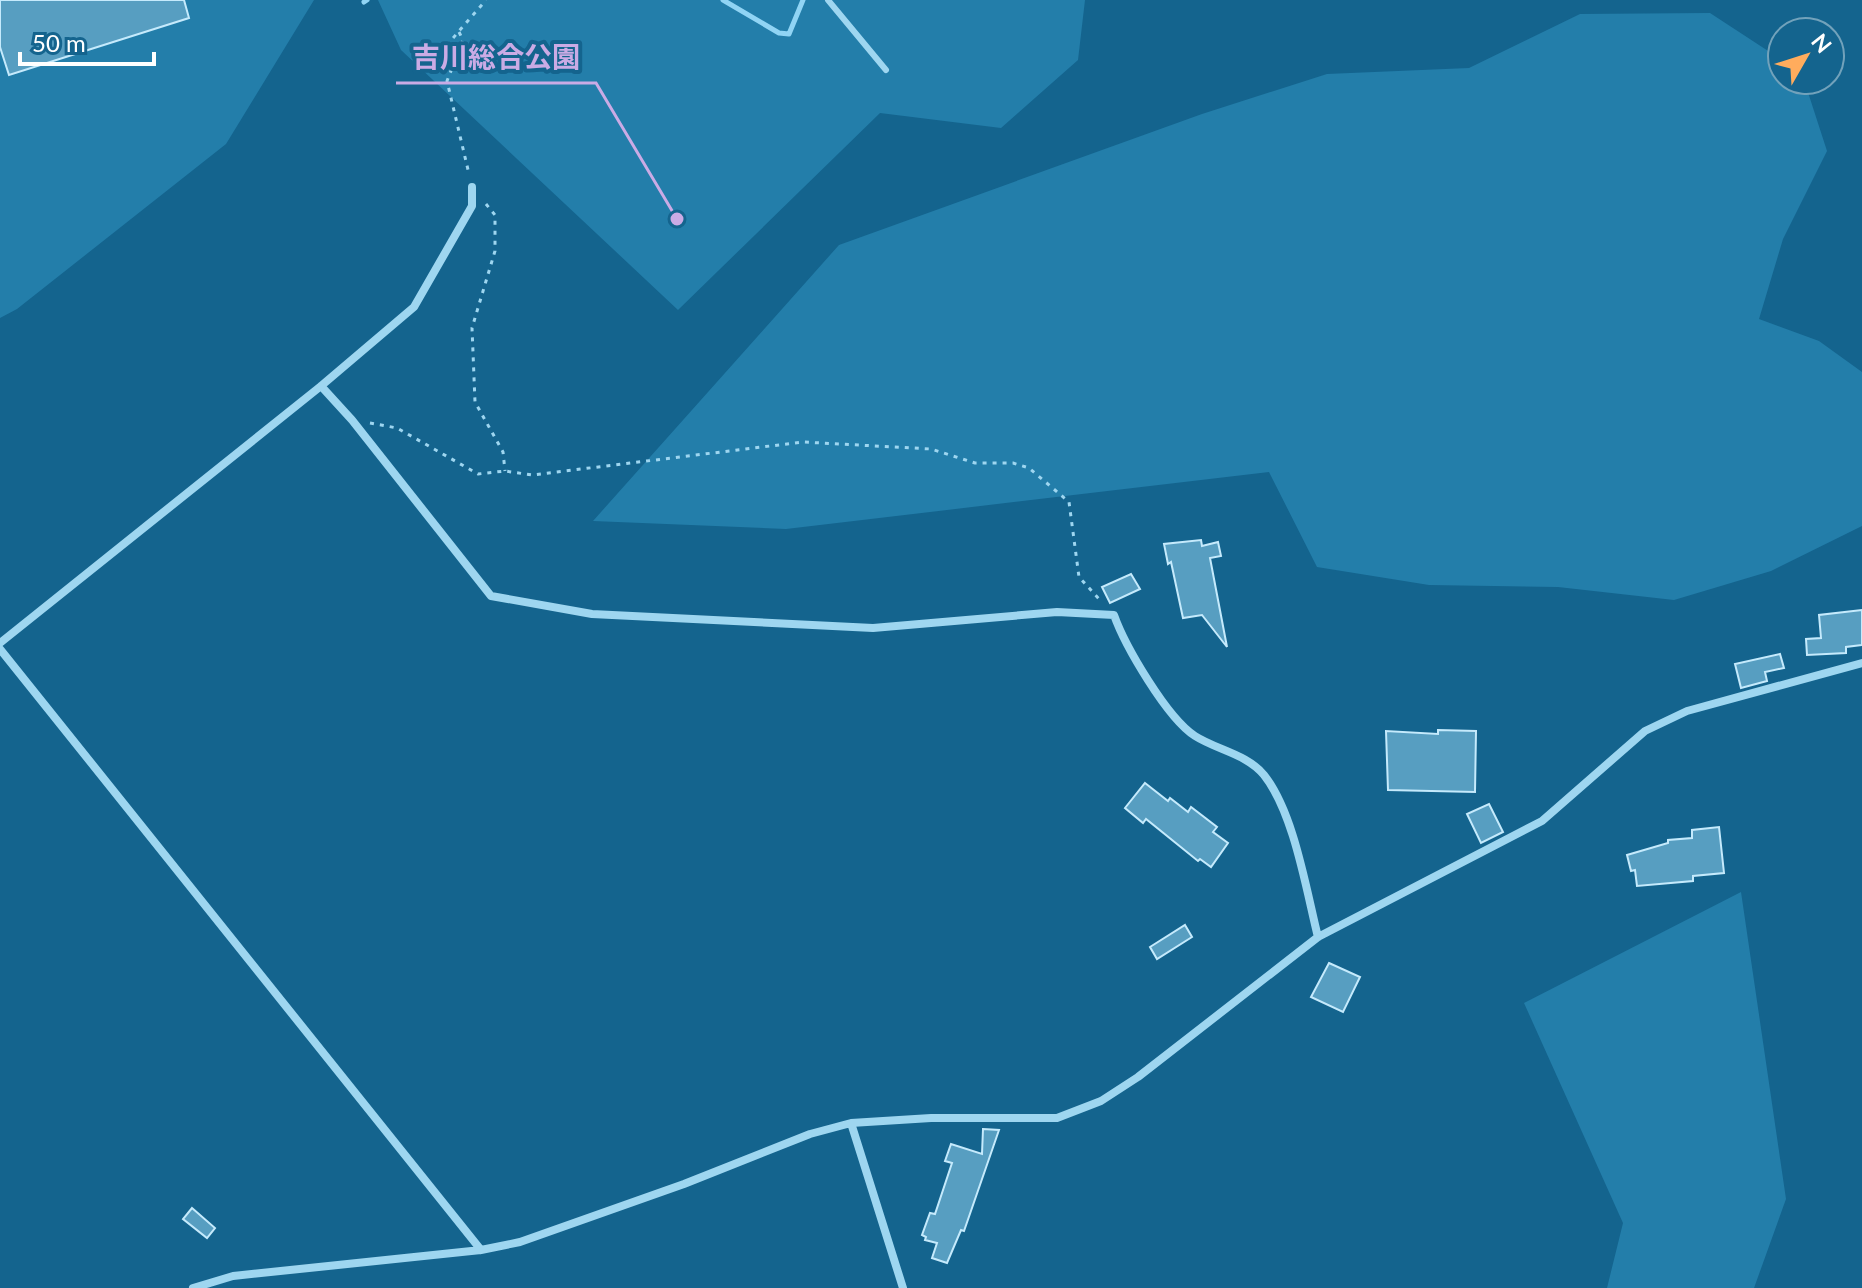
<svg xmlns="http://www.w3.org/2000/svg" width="1862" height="1288" font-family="Lato,'Noto Sans JP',sans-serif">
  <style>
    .green { fill: #237eaa }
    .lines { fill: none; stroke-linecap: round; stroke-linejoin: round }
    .stream { stroke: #90d4f4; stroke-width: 5 }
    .building { fill: #579ec1; stroke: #c5eafc; stroke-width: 2 }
    .path { stroke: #9ed6f0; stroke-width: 3; stroke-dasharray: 4 6; stroke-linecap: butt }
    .service { stroke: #9ed6f0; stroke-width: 6 }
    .minor { stroke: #9ed6f0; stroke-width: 8 }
    .leader { fill: none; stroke: #caabe5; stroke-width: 3 }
    .callout-dot { fill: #caabe5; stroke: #14648e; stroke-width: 3 }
    .callout-label { font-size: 28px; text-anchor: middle; font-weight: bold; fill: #caabe5; stroke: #14648e; stroke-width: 8; stroke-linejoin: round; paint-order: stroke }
  </style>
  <rect width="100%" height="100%" fill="#14648e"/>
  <path class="green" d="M0,0H314L226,144L17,309L0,318Z
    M378,0H1085L1078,60L1001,128L880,113L678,310L401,50Z
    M1710,13L1782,60V80H1804L1827,151L1783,239L1759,319L1819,341L1862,372V526L1771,571L1674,600L1558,587L1429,585L1317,567L1269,472L786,529L593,521L839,245L1202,114L1327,74L1469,68L1580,14Z
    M1741,892L1786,1199L1754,1288H1607L1623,1223L1524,1003Z"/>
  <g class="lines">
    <path class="stream" d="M723,0L779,33L789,34L803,0
      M364,2L367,0"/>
  </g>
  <path class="building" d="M0,0H184L189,18L9,75L0,47Z
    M1201,540L1202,546L1218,542L1221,556L1210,558L1227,647L1202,615L1183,618L1171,562L1168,564L1164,544Z
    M1131,574L1140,589L1110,603L1102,587Z
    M1862,610V645L1846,647V653L1807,655L1806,639L1821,638L1819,615Z
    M1780,654L1784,668L1765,672L1767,681L1741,688L1735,664Z
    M1438,730L1476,731L1475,792L1388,790L1386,731L1438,734Z
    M1145,783L1168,801L1170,798L1188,812L1191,807L1217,827L1213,832L1228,843L1211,867L1200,859L1198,861L1146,819L1143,823L1125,808Z
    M1489,804L1503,832L1481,843L1467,814Z
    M1719,827L1724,873L1693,876V881L1637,886L1635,870L1631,871L1627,855L1668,843V840L1692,838V830Z
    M1185,925L1192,937L1157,959L1150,947Z
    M1329,963L1360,977L1343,1012L1311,997Z
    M983,1129L999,1130L964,1231L961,1230L947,1263L932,1258L937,1243L925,1240L926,1237L922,1235L930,1213L935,1214L952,1163L945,1161L951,1144L982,1154Z
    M192,1208L215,1228L207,1238L183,1219Z"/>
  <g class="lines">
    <path class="path" d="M459,32L463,40L447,81L469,174
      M440,53L486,0
      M486,204L495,215V251L472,328L475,402L503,452L505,471
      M370,423L397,428L478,474L505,471L532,475L803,442L931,449L975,463H1013L1029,468L1069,502L1079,577L1100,600"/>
    <path class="service" d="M828,0L886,70"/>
    <path class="minor" d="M321,386L352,420L491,596L592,614L873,628L1057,612L1114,615C1125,646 1167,718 1195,736C1217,750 1247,754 1264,775C1294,813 1306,889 1318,937
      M0,643L321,386L414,307L472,206V187
      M0,649L481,1250
      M851,1123L903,1288
      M193,1288L233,1276L481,1250L520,1242L684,1184L810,1134L851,1123L931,1118H1057L1101,1101L1138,1077L1318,937L1542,821L1645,731L1687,711L1862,663"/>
  </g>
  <path class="leader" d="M677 219L596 83H396"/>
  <circle class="callout-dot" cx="677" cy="219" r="8"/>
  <g class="callout-label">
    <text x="496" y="67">吉川総合公園</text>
  </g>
  <g transform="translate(1806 56) rotate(51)"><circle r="38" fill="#14648e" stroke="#72a2bb" stroke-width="2"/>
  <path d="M0-6L14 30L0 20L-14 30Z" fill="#ffac5d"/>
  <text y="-12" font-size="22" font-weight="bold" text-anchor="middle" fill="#ffffff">N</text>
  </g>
  <path d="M20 52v12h134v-12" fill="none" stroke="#ffffff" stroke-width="4"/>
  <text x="32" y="52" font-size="24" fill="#ffffff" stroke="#14648e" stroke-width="6" paint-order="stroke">50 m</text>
</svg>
